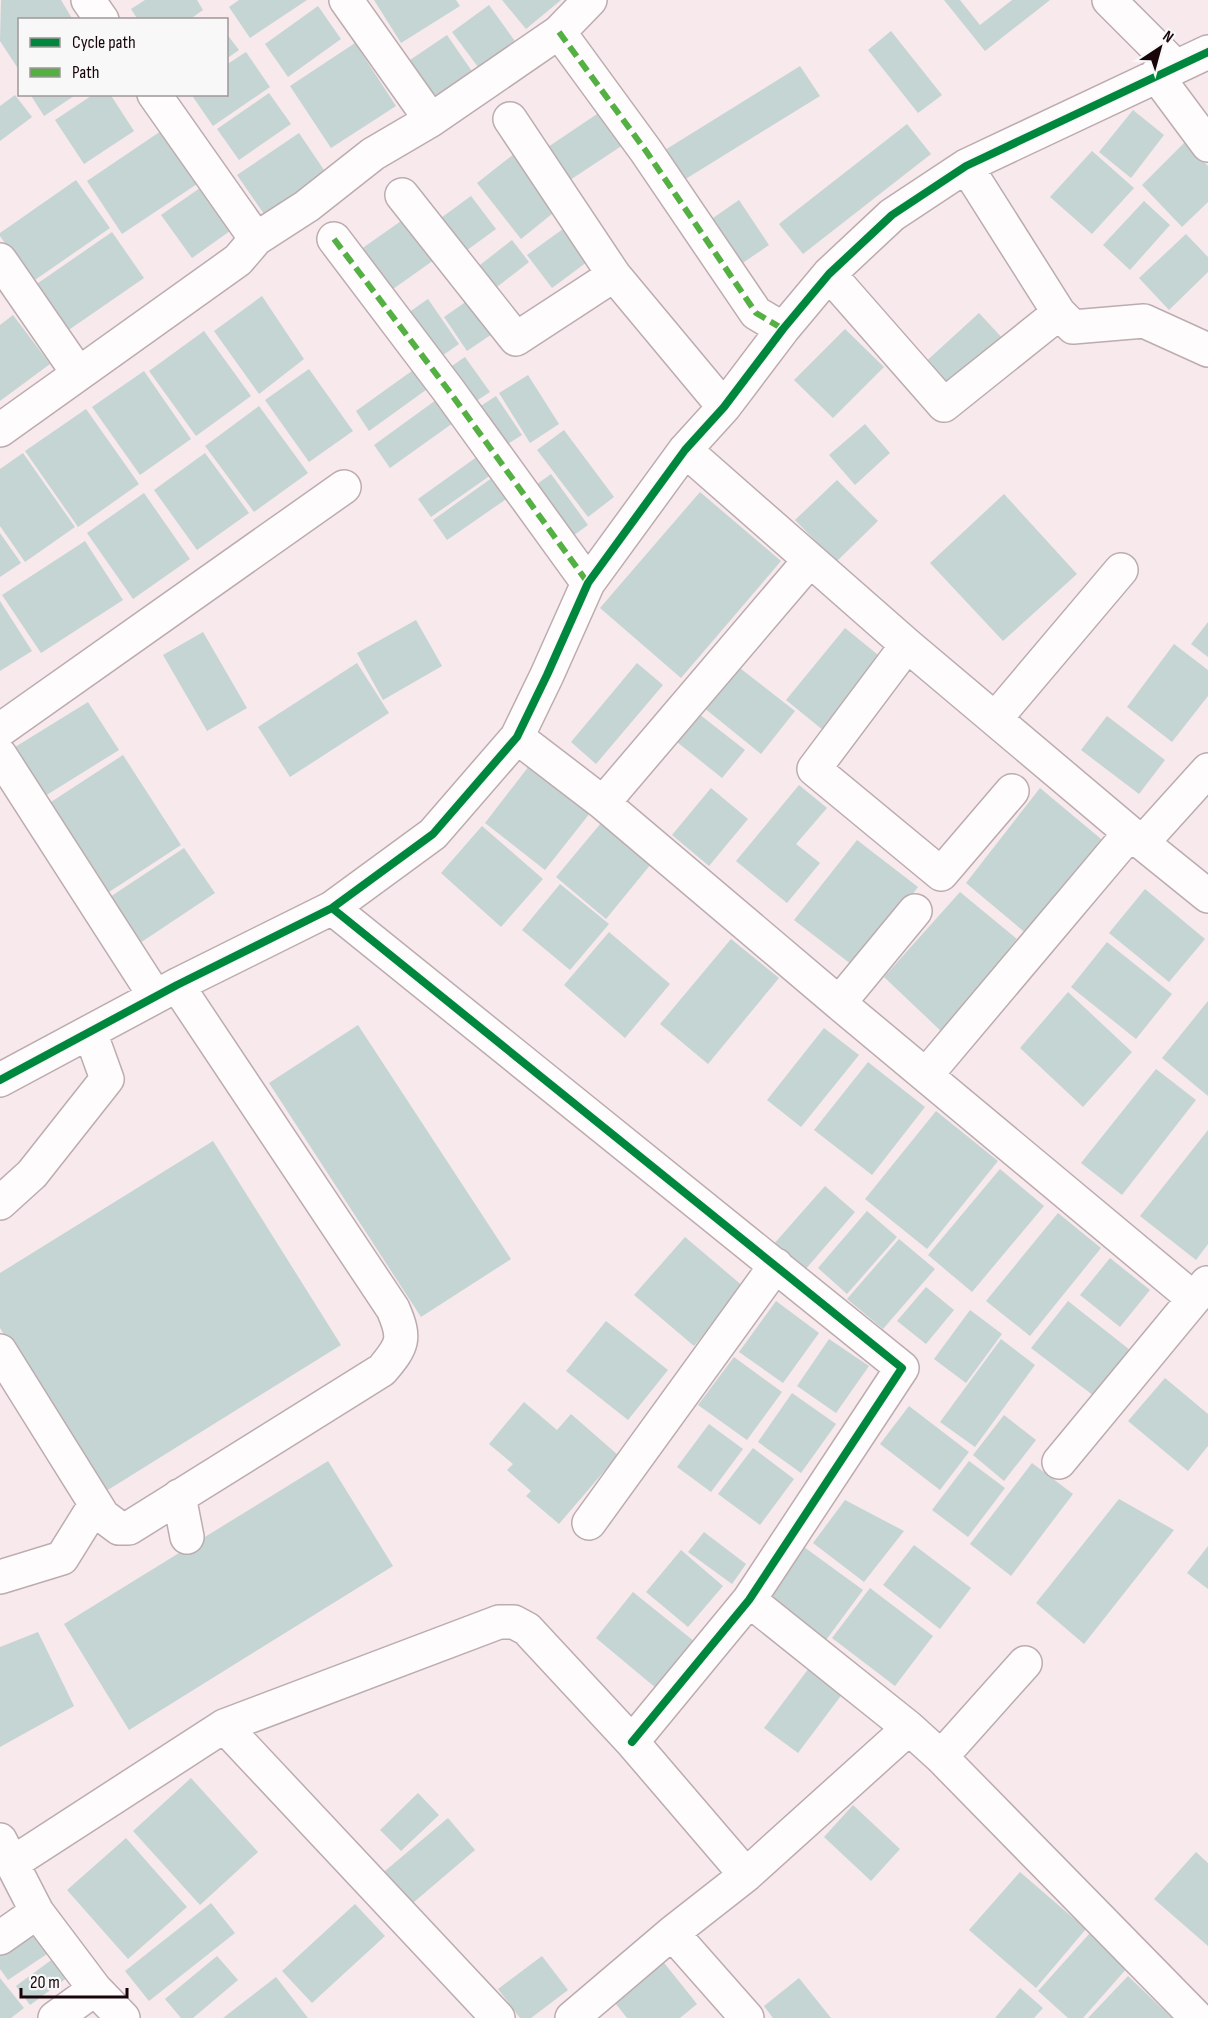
<svg xmlns="http://www.w3.org/2000/svg" width="1208" height="2018" font-family="'Sofia Sans Condensed',sans-serif">
  <style>
    .building { fill: #c4d5d4 }
    .lines { fill: none; stroke-linecap: round; stroke-linejoin: round }
    .minor-casing { stroke: #bcacaf; stroke-width: 36 }
    .minor { stroke: #fefcfc; stroke-width: 33 }
    .quiet { stroke: #55b044; stroke-width: 6; stroke-dasharray: 12 6; stroke-linecap: butt }
    .cycleway-casing { stroke: #f8f8f8; stroke-width: 11 }
    .cycleway { stroke: #00873e; stroke-width: 8 }
  </style>
  <rect width="100%" height="100%" fill="#f7e9ec"/>
  <path class="building" d="M1,0H61L73,20H20V65L17,67L0,41Z
    M145,0H197L203,10L189,20H138L131,9Z
    M239,0H307L250,38L229,7Z
    M374,0H456L460,6L401,43Z
    M502,0H561L526,29Z
    M944,0H960L980,25L1012,0H1050L985,51Z
    M489,5L517,44L481,71L452,32Z
    M318,6L341,39L288,77L265,44Z
    M891,31L942,95L918,113L868,50Z
    M226,33L239,50L226,59Z
    M447,35L478,80L440,105L410,60Z
    M355,43L396,106L331,148L290,86Z
    M246,52L270,87L213,126L191,94H226V65Z
    M800,66L820,96L684,180L665,150Z
    M269,93L291,124L239,160L217,129Z
    M30,94H77L44,116Z
    M94,94H110L134,131L84,164L55,120Z
    M15,95L32,117L0,141V106Z
    M606,108L629,141L561,186L539,153Z
    M1133,110L1164,135L1131,178L1099,152Z
    M907,124L931,154L803,254L779,224Z
    M161,131L197,184L122,234L87,181Z
    M299,133L326,173L264,214L237,175Z
    M1185,142L1208,166V202L1182,227L1142,185Z
    M519,150L563,205L521,239L477,183Z
    M1092,151L1134,188L1092,234L1050,197Z
    M76,180L110,228L32,282L0,236V233Z
    M200,188L230,231L192,258L161,215Z
    M471,196L496,229L459,256L434,223Z
    M739,200L769,245L731,271L700,227Z
    M1144,201L1170,225L1130,270L1103,245Z
    M411,214L441,255L386,294L357,252Z
    M567,226L591,259L552,288L527,255Z
    M112,232L144,278L60,336L28,290Z
    M1186,234L1208,257V272L1169,310L1139,278Z
    M512,240L529,262L488,294L471,272Z
    M477,294L501,328L467,351L444,317Z
    M262,296L304,359L259,394L214,331Z
    M428,299L459,344L436,360L405,315Z
    M979,313L1006,342L948,395L921,366Z
    M13,315L50,364L0,401V325Z
    M845,329L884,367L833,418L794,380Z
    M204,331L251,396L196,436L149,371Z
    M465,357L490,392L470,405L446,370Z
    M416,368L430,387L369,431L356,411Z
    M309,369L353,431L309,462L265,400Z
    M144,371L191,439L140,475L92,407Z
    M528,375L559,424L530,443L499,393Z
    M496,396L522,435L501,448L476,409Z
    M436,400L453,423L390,468L374,445Z
    M259,406L308,473L254,512L205,446Z
    M86,409L139,484L78,527L25,451Z
    M865,424L890,453L855,485L829,455Z
    M564,430L614,497L588,517L537,450Z
    M485,451L498,470L431,517L418,499Z
    M23,453L75,527L25,562L0,526V469Z
    M205,453L249,513L197,550L154,490Z
    M503,470L518,491L447,540L433,520Z
    M551,474L588,525L563,543L526,492Z
    M837,480L878,521L836,562L795,520Z
    M700,492L781,561L681,678L600,608Z
    M144,493L190,559L133,599L87,533Z
    M1004,494L1077,574L1003,641L930,563Z
    M0,533L21,563L0,577Z
    M85,541L123,600L41,653L2,595Z
    M0,601L32,651L0,671Z
    M416,620L442,666L383,700L357,653Z
    M1208,622V657L1191,644Z
    M845,628L888,663L829,735L786,700Z
    M203,632L247,708L207,731L163,655Z
    M1174,644L1208,670V696L1172,742L1127,707Z
    M357,663L389,713L290,777L258,727Z
    M637,663L663,685L596,764L571,742Z
    M736,665L795,711L761,754L703,707Z
    M88,702L119,750L37,801L7,752Z
    M699,714L745,750L722,778L677,742Z
    M1107,716L1165,760L1139,794L1081,750Z
    M123,755L181,845L109,892L51,802Z
    M529,766L590,813L545,870L485,823Z
    M799,785L827,808L796,844L820,863L787,903L736,861Z
    M711,788L748,819L709,866L672,835Z
    M1040,788L1107,844L1028,935L966,883Z
    M601,823L651,864L606,919L556,877Z
    M482,826L543,879L501,927L441,873Z
    M857,840L918,887L856,968L794,920Z
    M184,848L215,893L137,945L107,899Z
    M560,884L609,924L570,970L522,930Z
    M1145,889L1205,939L1169,982L1109,933Z
    M960,892L1017,939L943,1033L884,977Z
    M609,932L670,984L625,1038L564,985Z
    M731,939L779,978L708,1064L660,1024Z
    M1107,942L1172,994L1136,1039L1071,987Z
    M1068,992L1132,1052L1083,1107L1020,1048Z
    M1208,1001V1096L1162,1058Z
    M358,1025L511,1259L421,1317L269,1083Z
    M824,1028L859,1055L801,1127L767,1100Z
    M868,1062L925,1107L872,1175L814,1130Z
    M1156,1069L1196,1100L1122,1195L1081,1163Z
    M936,1111L998,1161L927,1249L865,1199Z
    M1208,1130V1244L1196,1260L1140,1216Z
    M213,1141L341,1345L103,1493L0,1328V1273Z
    M1000,1169L1044,1206L972,1292L928,1255Z
    M825,1186L855,1212L804,1271L773,1245Z
    M867,1211L897,1237L847,1294L818,1268Z
    M1058,1213L1101,1248L1030,1336L986,1301Z
    M685,1237L744,1287L694,1346L634,1295Z
    M899,1239L935,1269L883,1329L847,1299Z
    M1110,1258L1150,1290L1120,1327L1080,1295Z
    M926,1287L954,1310L926,1344L897,1321Z
    M776,1301L819,1333L783,1383L739,1352Z
    M1068,1301L1130,1350L1094,1396L1031,1348Z
    M970,1310L1002,1334L966,1383L934,1359Z
    M606,1321L668,1370L628,1420L566,1371Z
    M829,1339L869,1366L836,1413L797,1386Z
    M1001,1339L1035,1365L975,1447L940,1422Z
    M734,1357L782,1392L747,1440L698,1405Z
    M1165,1378L1208,1414V1446L1188,1471L1128,1421Z
    M792,1393L836,1424L801,1473L758,1442Z
    M524,1402L557,1430L571,1414L618,1455L559,1524L526,1496L531,1491L507,1470L513,1464L489,1444Z
    M909,1406L969,1452L940,1490L880,1444Z
    M1004,1415L1036,1440L1004,1481L973,1455Z
    M709,1424L743,1449L711,1492L677,1467Z
    M753,1448L794,1479L760,1525L718,1494Z
    M328,1461L393,1566L129,1730L64,1624Z
    M969,1461L1005,1488L968,1537L932,1510Z
    M1032,1463L1073,1494L1011,1576L970,1544Z
    M1119,1499L1174,1530L1084,1644L1036,1603Z
    M845,1500L904,1531L864,1582L813,1543Z
    M704,1532L746,1564L732,1584L688,1552Z
    M914,1545L971,1588L940,1629L883,1585Z
    M1208,1546V1589L1187,1573Z
    M804,1547L863,1590L826,1640L767,1598Z
    M681,1550L723,1586L688,1627L646,1592Z
    M870,1588L933,1636L895,1686L832,1638Z
    M633,1592L700,1646L662,1693L596,1638Z
    M38,1632L74,1706L0,1747V1647Z
    M812,1664L846,1689L798,1753L764,1728Z
    M191,1778L258,1852L200,1905L133,1831Z
    M418,1793L439,1815L401,1851L380,1830Z
    M853,1805L900,1849L871,1881L824,1837Z
    M448,1818L475,1850L407,1908L379,1876Z
    M126,1838L187,1907L128,1959L67,1890Z
    M1196,1852L1208,1863V1946L1154,1899Z
    M1020,1872L1086,1929L1036,1988L969,1930Z
    M211,1903L235,1933L149,2001L125,1971Z
    M355,1904L385,1936L312,2003L282,1971Z
    M33,1927L50,1952L8,1980L0,1969V1950Z
    M1090,1933L1128,1967L1083,2018H1068L1038,1991Z
    M217,1956L238,1980L193,2018H181L165,1999Z
    M542,1956L568,1990L531,2018H520L498,1989Z
    M54,1958L68,1977L30,2005L16,1986Z
    M661,1959L697,2004L680,2018H627L612,1999Z
    M1128,1976L1172,2018H1088Z
    M276,1977L308,2018H223Z
    M0,1978L24,2008L11,2018H0Z
    M799,1978L831,2018H773L764,2006Z
    M1020,1988L1043,2008L1034,2018H995Z"/>
  <g class="lines">
    <defs>
      <path id="minor" d="M88,0L102,20
        M346,0L431,120
        M1109,0L1175,66
        M559,32L646,151L756,313L783,329
        M1156,75L1208,145
        M154,94L256,239
        M510,119L614,275L724,407
        M966,166L1059,313L1073,327L1144,321L1208,350
        M402,195L516,339L614,275
        M334,239L449,391L588,583
        M0,260L78,373
        M829,274L944,405L1059,313
        M0,430L238,260L256,239L307,206L373,154L431,120L559,32L590,0
        M685,450L907,645L1130,833L1208,896
        M907,645L814,769L941,874L1012,791
        M995,719L1121,570
        M0,730L344,487
        M517,737L603,803L839,1003L1194,1299
        M0,755L155,996
        M603,803L810,560
        M1142,843L1208,770
        M332,908L902,1368L749,1600L632,1742
        M839,1003L915,911
        M926,1075L1130,833
        M0,1080L177,985L332,908L433,834L517,737L547,675L588,583L685,450L724,407L783,329L829,274L892,215L966,166L1208,52
        M0,1203L32,1174L107,1079L90,1032
        M0,1351L103,1516L119,1528H129L382,1370C403,1345 406,1339 393,1309L177,985
        M1059,1462L1207,1283
        M179,1496L187,1537
        M589,1523L776,1265
        M0,1577L62,1558L95,1505
        M749,1600L909,1728L941,1757L1197,2018
        M224,1726L499,1622H514L527,1629L632,1742L746,1875
        M941,1757L1025,1663
        M0,1840L37,1912L95,1989L123,2018
        M11,1864L224,1726L498,2018
        M672,1933L747,2018
        M0,1938L37,1912
        M55,2018L95,1989
        M572,2018L672,1933L746,1875L909,1728"/>
    </defs>
    <use href="#minor" class="minor-casing"/>
    <use href="#minor" class="minor"/>
    <path class="quiet" d="M559,32L646,151L756,313L783,329
      M334,239L449,391L588,583"/>
    <defs>
      <path id="cycleway" d="M332,908L902,1368L749,1600L632,1742
        M0,1080L177,985L332,908L433,834L517,737L547,675L588,583L685,450L724,407L783,329L829,274L892,215L966,166L1208,52"/>
    </defs>
    <use href="#cycleway" class="cycleway-casing"/>
    <use href="#cycleway" class="cycleway"/>
  </g>
  <rect x="18" y="18" width="210" height="78" fill="#f8f8f8" stroke="#9e9798" stroke-width="1.5"/>
  <rect x="30" y="38" width="30" height="9" fill="#00873e" stroke="#9e9798" stroke-width="1.5"/>
  <text x="72" y="48" font-size="18" fill="#170509">Cycle path</text>
  <rect x="30" y="68" width="30" height="9" fill="#55b044" stroke="#9e9798" stroke-width="1.5"/>
  <text x="72" y="78" font-size="18" fill="#170509">Path</text>
  <g transform="translate(1160 48) rotate(36)" stroke="#f8f8f8" stroke-width="4.5" paint-order="stroke">
  <path d="M0-4.5L10 22L0 15L-10 22Z" fill="#170509"/>
  <text y="-9" font-size="16" font-weight="bold" text-anchor="middle" fill="#170509">N</text>
  </g>
  <path d="M21 1988v9h106v-9" fill="none" stroke="#170509" stroke-width="3"/>
  <text x="30" y="1988" font-size="18" fill="#170509" stroke="#f8f8f8" stroke-width="4.5" paint-order="stroke">20 m</text>
</svg>
